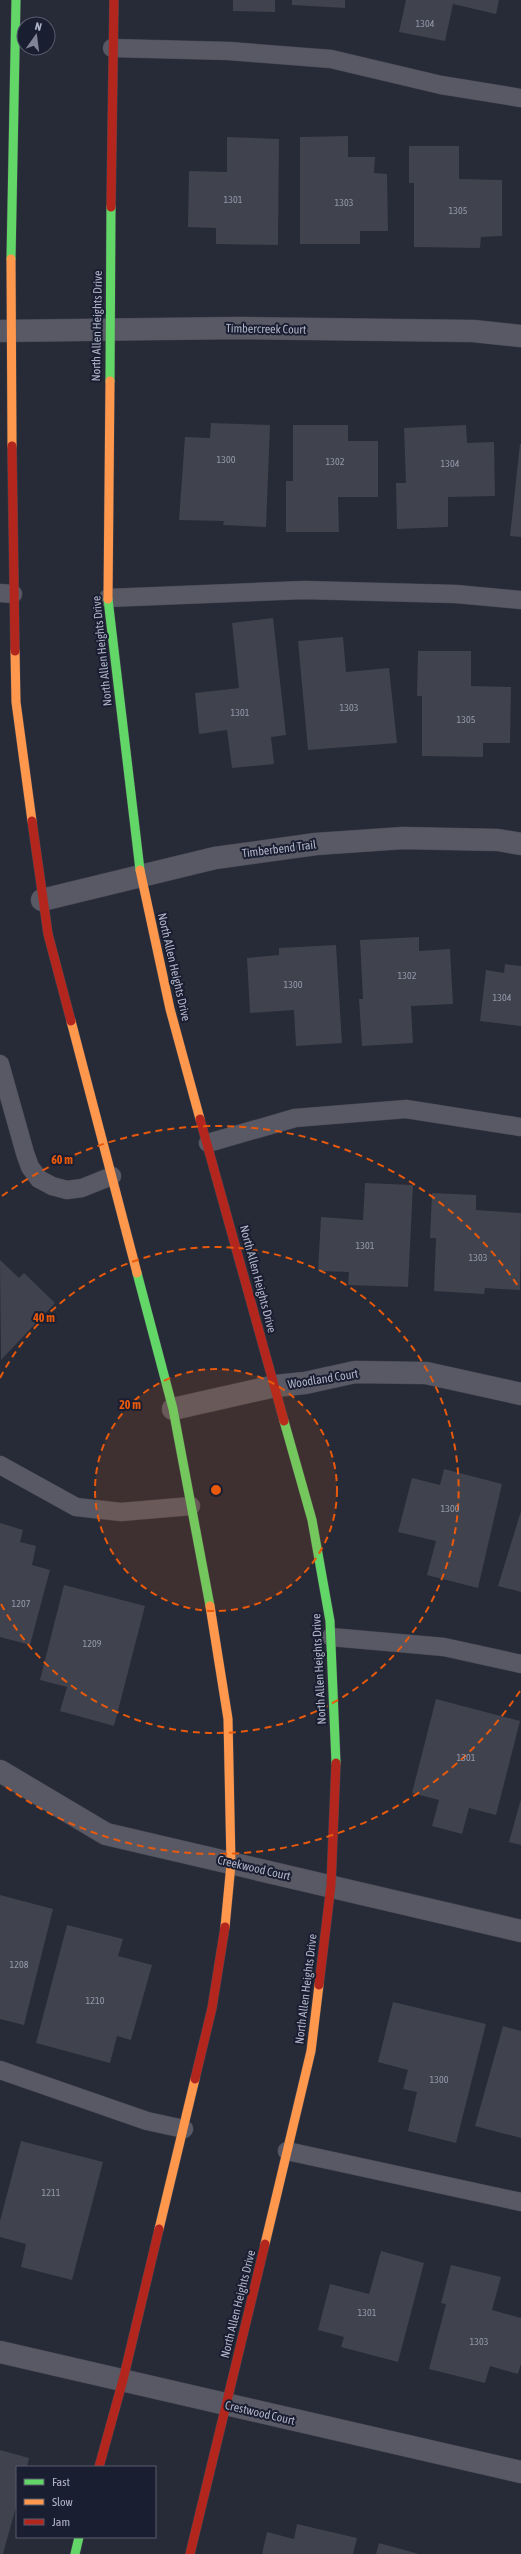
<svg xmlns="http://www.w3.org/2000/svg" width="521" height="2554" font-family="'Asap Condensed',sans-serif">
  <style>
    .building { fill: #40434e }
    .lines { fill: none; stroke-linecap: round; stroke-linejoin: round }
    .lane-casing { stroke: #434650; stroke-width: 19 }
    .street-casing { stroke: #434650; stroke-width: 23 }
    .fast-casing { stroke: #434650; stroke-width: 10 }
    .slow-casing { stroke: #434650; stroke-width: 10 }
    .jam-casing { stroke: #434650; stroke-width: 10 }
    .lane { stroke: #585964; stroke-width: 18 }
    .street { stroke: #585964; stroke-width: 22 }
    .fast { stroke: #63d668; stroke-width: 9 }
    .slow { stroke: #ff974d; stroke-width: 9 }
    .jam { stroke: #b3261e; stroke-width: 9 }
    .ring { fill: none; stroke: #e8590c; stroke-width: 2; stroke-dasharray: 7 5 }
    .labels { text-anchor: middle; stroke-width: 4; stroke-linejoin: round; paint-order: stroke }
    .number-label { font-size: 10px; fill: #9498aa }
    .street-label { font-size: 12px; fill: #b0b4c8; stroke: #1a1e31 }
    .centre { fill: #e8590c; stroke: #1a1e31; stroke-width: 2 }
    .ring-label { font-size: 12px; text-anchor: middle; font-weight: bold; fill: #e8590c; stroke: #1a1e31; stroke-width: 4; stroke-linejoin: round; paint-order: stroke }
  </style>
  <rect width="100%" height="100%" fill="#272a37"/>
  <path class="building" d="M233,0H275V12L233,11Z
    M292,0H345V8L292,5Z
    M406,0H499L496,14L453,4L445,41L399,32Z
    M348,136V157H375L374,173L387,174L388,231H360V244H300V137Z
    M227,137L279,139L278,245L216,244V228L188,227L189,171L227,172Z
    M409,146H459V179L502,180V236L481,237L480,248L414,247V183H409Z
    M211,423L270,425L266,527L223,525L224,521L179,520L185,437L210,438Z
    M293,425H348V441H378V497H338L339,532H286V481H293Z
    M466,425L467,443L494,442L495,496L448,497V527L397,529L396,483H406L404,428Z
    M520,444H521V537L510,536Z
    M273,618L286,735L271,737L274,764L232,768L227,730L199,734L195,693L239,688L232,623Z
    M343,637L346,672L389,668L397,743L308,750L298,641Z
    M418,651H471V686L511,687L510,743H483V757L422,756V696H417Z
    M419,937V951L450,949L453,1004L411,1006L413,1043L362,1046L359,999H363L360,940Z
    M336,945L342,1043L296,1046L294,1010L250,1013L247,958L279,955V948Z
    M505,964L521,966V1026L480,1021L486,970L504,973Z
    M365,1183L413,1185L408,1287L348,1285L349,1272L318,1271L321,1217L363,1220Z
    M432,1193L476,1195V1210L521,1213L520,1290L485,1288L484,1294L434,1291L436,1238H430Z
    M0,1260L19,1278L24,1273L55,1303L1,1360Z
    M444,1469L502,1484L478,1588L427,1575L436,1541L398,1532L412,1478L440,1485Z
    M521,1511V1592L498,1586Z
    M0,1523L23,1530L20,1542L36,1546L32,1565L50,1570L30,1645L0,1637Z
    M64,1585L145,1606L114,1726L60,1711L67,1687L40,1680Z
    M436,1699L520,1721L496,1815L469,1808L462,1834L432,1826L439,1800L412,1793Z
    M521,1799V1845L509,1842Z
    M0,1895L53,1909L24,2025L0,2019Z
    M67,1925L123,1939L118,1956L152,1965L131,2040L117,2036L110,2063L36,2043Z
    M393,2002L486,2024L456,2143L408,2131L417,2092L403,2089L408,2070L378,2062Z
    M503,2026L521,2031V2138L475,2126Z
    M21,2141L103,2162L72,2280L21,2267L26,2244L0,2237V2221Z
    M381,2251L424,2263L398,2362L341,2347L344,2337L318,2330L330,2284L369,2294Z
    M451,2265L501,2277L492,2310L521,2318V2364L518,2374L490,2366L485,2383L429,2369L446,2304L441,2303Z
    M0,2450L29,2458L27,2467H17V2503L3,2554H0Z
    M297,2524L357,2538L353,2554H262L267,2532L294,2539Z
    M379,2543L419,2554H376Z"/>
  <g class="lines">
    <defs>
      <path id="lane" d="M112,48L229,51L331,59L441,85L521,98
        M0,593L13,594
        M108,598L304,590L456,594L521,600
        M0,1064L25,1153L30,1167L39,1179L52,1186L67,1190L82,1188L112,1176
        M208,1143L295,1118L406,1109L521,1127
        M0,1465L76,1507L121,1512L191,1506
        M331,1637L444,1647L521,1664
        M0,2070L147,2121L184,2129
        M287,2151L521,2202"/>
      <path id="street" d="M0,331L238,328L473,331L521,336
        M42,900L215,858L316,844L403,838L498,840L521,844
        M173,1409L275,1386L305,1383L355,1372L426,1373L521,1394
        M0,1771L106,1834L521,1931
        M0,2352L521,2472"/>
      <path id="fast" d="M11,259L16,0
        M110,381L111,207
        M108,599L140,870
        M137,1273L173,1409L210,1606
        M284,1421L312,1520L330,1621L336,1763
        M75,2554L79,2537"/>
      <path id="slow" d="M11,259L12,446
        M108,599L110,381
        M15,651L16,702L32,821
        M140,870L170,1009L200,1119
        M71,1021L137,1273
        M210,1606L228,1719L231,1864L225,1927
        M159,2229L195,2079
        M265,2244L311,2051L319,1985"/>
      <path id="jam" d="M111,207L114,0
        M12,446L15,651
        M32,821L48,934L71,1021
        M200,1119L284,1421
        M319,1985L331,1885L336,1763
        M195,2079L212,2008L225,1927
        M99,2467L123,2380L159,2229
        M190,2554L265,2244"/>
    </defs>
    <use href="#lane" class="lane-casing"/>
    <use href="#street" class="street-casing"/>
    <use href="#fast" class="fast-casing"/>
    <use href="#slow" class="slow-casing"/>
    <use href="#jam" class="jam-casing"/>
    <use href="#lane" class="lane"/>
    <use href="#street" class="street"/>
    <use href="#fast" class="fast"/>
    <use href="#slow" class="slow"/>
    <use href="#jam" class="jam"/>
  </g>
  <circle cx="216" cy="1490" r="121" fill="#e8590c" fill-opacity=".12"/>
  <g class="ring">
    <circle cx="216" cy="1490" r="121"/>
    <path d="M0 1378A243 243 0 1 1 0 1602"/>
    <path d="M520 1691A364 364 0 0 1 2 1784M2 1196A364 364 0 0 1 520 1289"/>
  </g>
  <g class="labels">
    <g class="number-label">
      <text x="425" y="27">1304</text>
      <text x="233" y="203">1301</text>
      <text x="344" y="206">1303</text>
      <text x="458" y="214">1305</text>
      <text x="226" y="463">1300</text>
      <text x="335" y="465">1302</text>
      <text x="450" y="467">1304</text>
      <text x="349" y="711">1303</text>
      <text x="240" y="716">1301</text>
      <text x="466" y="723">1305</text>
      <text x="407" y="979">1302</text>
      <text x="293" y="988">1300</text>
      <text x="502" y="1001">1304</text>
      <text x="365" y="1249">1301</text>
      <text x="478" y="1261">1303</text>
      <text x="450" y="1512">1300</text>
      <text x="21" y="1607">1207</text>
      <text x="92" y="1647">1209</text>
      <text x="466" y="1761">1301</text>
      <text x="19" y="1968">1208</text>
      <text x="95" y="2004">1210</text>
      <text x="439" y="2083">1300</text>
      <text x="51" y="2196">1211</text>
      <text x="367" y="2316">1301</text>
      <text x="479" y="2345">1303</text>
    </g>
    <g class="street-label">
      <text transform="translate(97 326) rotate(-89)" y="4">North Allen Heights Drive</text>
      <text transform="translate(266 329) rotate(1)" y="4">Timbercreek Court</text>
      <text transform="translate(102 651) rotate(-96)" y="4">North Allen Heights Drive</text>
      <text transform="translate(279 849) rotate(-7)" y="4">Timberbend Trail</text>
      <text transform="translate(174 967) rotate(77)" y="4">North Allen Heights Drive</text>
      <text transform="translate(258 1279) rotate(75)" y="4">North Allen Heights Drive</text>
      <text transform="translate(323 1379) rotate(-9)" y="4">Woodland Court</text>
      <text transform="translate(319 1669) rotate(-93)" y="4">North Allen Heights Drive</text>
      <text transform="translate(254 1868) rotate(13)" y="4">Creekwood Court</text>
      <text transform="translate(306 1989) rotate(-83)" y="4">North Allen Heights Drive</text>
      <text transform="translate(238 2304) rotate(-76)" y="4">North Allen Heights Drive</text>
      <text transform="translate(260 2413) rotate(13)" y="4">Crestwood Court</text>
    </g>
  </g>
  <circle cx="216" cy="1490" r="6" class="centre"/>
  <g class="ring-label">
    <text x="62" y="1164">60 m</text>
    <text x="44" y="1322">40 m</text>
    <text x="130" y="1409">20 m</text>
  </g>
  <rect x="16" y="2466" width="140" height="72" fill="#1a1e31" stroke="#565a6d"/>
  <rect x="24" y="2479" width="20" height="6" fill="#63d668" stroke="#565a6d"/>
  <text x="52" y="2486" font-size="12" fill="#b0b4c8">Fast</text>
  <rect x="24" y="2499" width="20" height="6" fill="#ff974d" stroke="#565a6d"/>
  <text x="52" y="2506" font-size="12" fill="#b0b4c8">Slow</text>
  <rect x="24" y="2519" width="20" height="6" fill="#b3261e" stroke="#565a6d"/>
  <text x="52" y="2526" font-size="12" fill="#b0b4c8">Jam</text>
  <g transform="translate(36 36) rotate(14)"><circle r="19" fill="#1a1e31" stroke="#565a6d"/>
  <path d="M0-3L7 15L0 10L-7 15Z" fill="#808495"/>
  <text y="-6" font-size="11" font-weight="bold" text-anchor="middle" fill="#b0b4c8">N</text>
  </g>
</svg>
